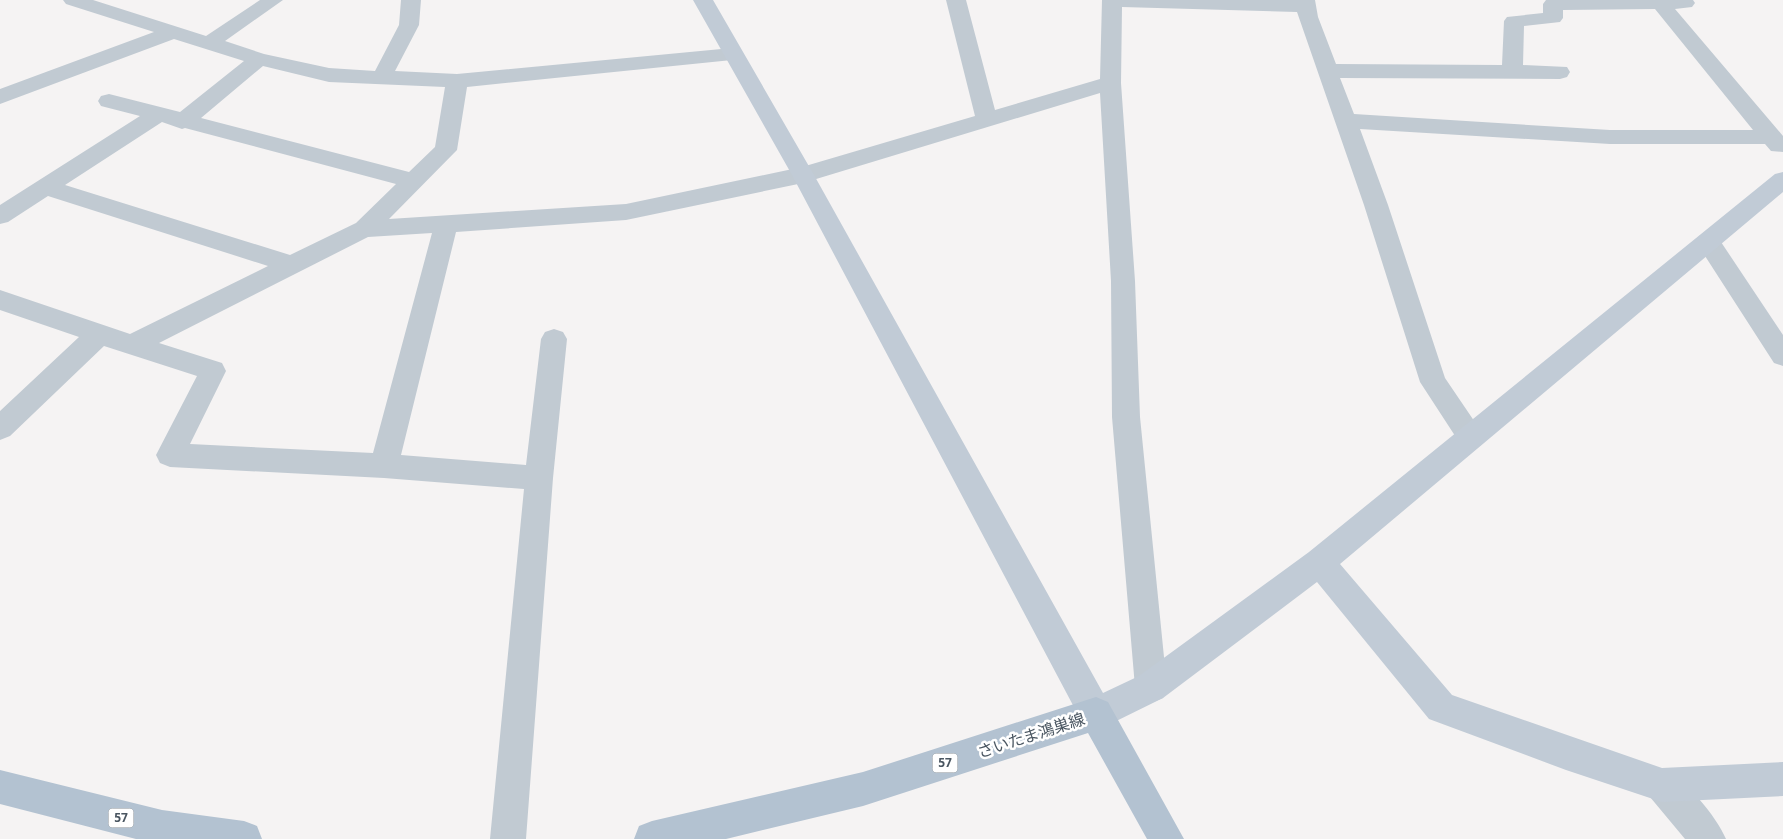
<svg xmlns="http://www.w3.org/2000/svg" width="1783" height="839" font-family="'Noto Sans','Noto Sans JP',sans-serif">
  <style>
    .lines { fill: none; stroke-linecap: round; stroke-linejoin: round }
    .street { fill: #c1cad2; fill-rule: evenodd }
    .secondary { fill: #c1cbd6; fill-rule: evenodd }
    .primary { fill: #b3c2d1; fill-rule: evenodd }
    .labels { text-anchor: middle; stroke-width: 5; stroke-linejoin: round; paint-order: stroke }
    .shield { fill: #fff; stroke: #808990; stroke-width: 1 }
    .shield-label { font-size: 12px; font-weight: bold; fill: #4a5661 }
    .near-street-label { font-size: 16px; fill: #4a5661; stroke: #fff }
  </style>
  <rect width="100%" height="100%" fill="#f5f3f3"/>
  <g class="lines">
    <path class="street" d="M63,0H93L206,36L260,0H283L225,41L264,54L329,68L375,71L399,25L401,0H421L419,25L395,71L457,74L732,48L739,49L742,54L739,59L732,60L467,87L457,150L389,219L626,204L802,167L975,116L946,0H966L995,110L1100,79L1102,0H1315L1318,17L1336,64L1502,65L1504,21L1507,17L1543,13V4L1546,0H1693L1695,3L1692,7L1675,9L1783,136V152L1771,151L1765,144H1610L1360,129L1388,205L1445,378L1485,437L1481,445L1471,449L1461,445L1420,382L1364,205L1297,12L1122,7L1121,83L1135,281L1140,417L1167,687L1163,698L1151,703L1139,698L1135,687L1112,417L1111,281L1100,93L803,183L626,220L456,232L401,455L526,465L541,339L545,332L554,329L563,332L567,339L553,478L526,839H490L524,489L384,478L170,467L160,463L156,455L197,376L104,346L10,436L0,440V411L79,337L0,310V290L130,334L268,266L48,196L8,222L0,224V205L140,116L101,106L98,101L101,96L109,94L180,112L244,61L174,39L0,104V89L154,32L66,4ZM1655,9L1753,130H1610L1354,114L1340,78L1560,79L1567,77L1570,72L1567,67L1523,65L1524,26L1560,22L1563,18V10ZM263,66L329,82L445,87L435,147L409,172L201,118ZM162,122L182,129L185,128L396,184L356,223L290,255L65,185ZM432,233L373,453L190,444L226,371L222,363L159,343L368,237Z
      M1708,233L1717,236L1783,335V366L1774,363L1696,242L1699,236Z
      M1662,768C1684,777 1717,817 1726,839H1685L1650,797L1645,785L1650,773Z"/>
    <path class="secondary" d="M693,0H713L814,175L1103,693L1139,676L1309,552L1775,174L1783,172V192L1340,564L1452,695L1662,768L1783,762V796L1662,802L1566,770L1429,719L1317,582L1163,698L1096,731L1084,726L792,175Z"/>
    <path class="primary" d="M1096,697L1108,702L1184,839H1147L1088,733L863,806L726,839H634L639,826L652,821L863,772Z
      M0,770L162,810L244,821L257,826L262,839H136L0,804Z"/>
  </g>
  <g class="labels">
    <g class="shield">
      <rect x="932.5" y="753.5" width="25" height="19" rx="4"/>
      <rect x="108.5" y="808.5" width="25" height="19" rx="4"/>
    </g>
    <g class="shield-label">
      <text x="945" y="767">57</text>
      <text x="121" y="822">57</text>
    </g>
    <g class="near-street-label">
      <text transform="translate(1031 735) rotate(-18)" y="6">さいたま鴻巣線</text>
    </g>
  </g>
</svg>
